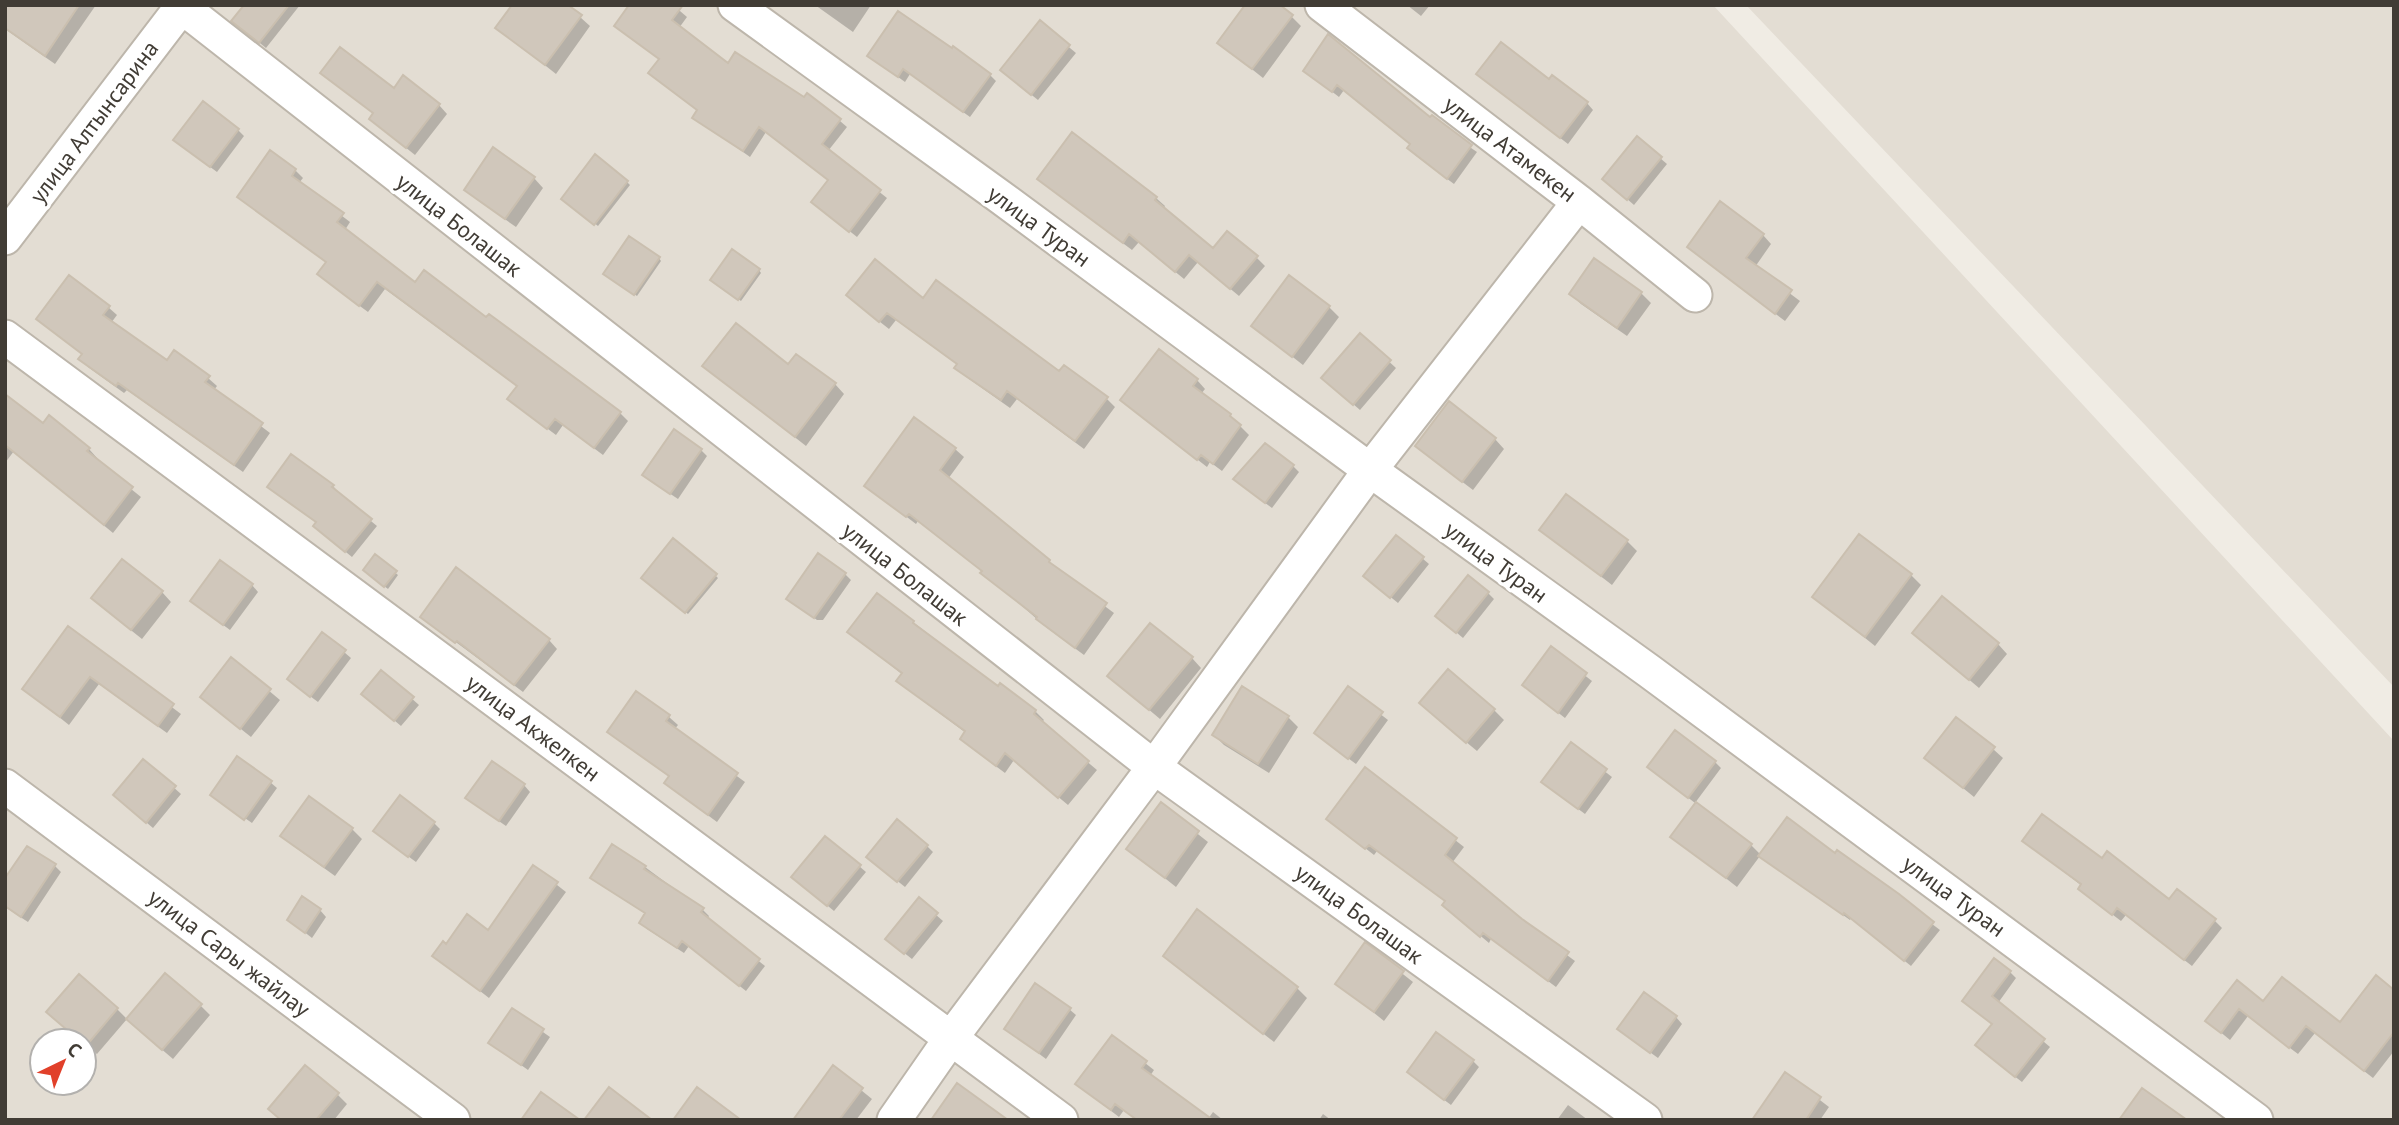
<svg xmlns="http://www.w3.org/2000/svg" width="2399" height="1125" font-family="'PT Sans',sans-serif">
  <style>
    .residential { fill: #e3ddd3; fill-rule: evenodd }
    .shadow { fill: #0003 }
    .building { fill: #d0c7bb; stroke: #cabfaf; stroke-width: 2 }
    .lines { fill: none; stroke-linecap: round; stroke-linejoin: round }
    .minor-casing { stroke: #bdb6ab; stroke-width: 37 }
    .minor { stroke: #fff; stroke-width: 33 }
    .labels { text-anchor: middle; stroke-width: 7; stroke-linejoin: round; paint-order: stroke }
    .street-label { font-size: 23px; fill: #413c35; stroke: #fff }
  </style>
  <rect width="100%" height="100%" fill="#f0ece4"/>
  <path class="residential" d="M5,5H1713L2394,741V1120H5ZM42,1041H84V1083H42Z
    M1746,5H2394V687Z"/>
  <path class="shadow" d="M10,5H96L55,64L5,29V13Z
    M247,5H300L266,48L240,27Z
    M673,5L687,17L679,28L728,66L804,100L840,121L847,127L828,151L887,198L857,237L813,202L830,181L766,132L750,157L694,117L698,111L661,60Z
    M815,5H871L853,32Z
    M1407,5H1430L1421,16Z
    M1291,16L1301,26L1263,78L1219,43Z
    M580,17L590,26L556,74L498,28Z
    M1040,23L1076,53L1038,100L1008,76Z
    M869,56L990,75L996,81L970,117L910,74L905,82Z
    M1305,71L1430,120L1477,152L1454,184L1415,155L1412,145L1344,90L1339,97Z
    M322,73L394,90L439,105L447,114L415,155L380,127L375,115Z
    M1485,80L1550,82L1587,103L1593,110L1568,144Z
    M238,130L244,136L217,172L182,146Z
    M1660,158L1667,164L1634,205L1611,185Z
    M295,170L303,178L299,183L350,222L345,230L416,284L486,320L620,413L628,421L603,455L563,425L556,435L517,406L518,387L385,289L368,312L327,282V263L240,197Z
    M534,178L543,188L516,227L476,199L466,189Z
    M627,182L630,185L598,226L566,201Z
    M1048,187L1156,198L1165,206L1163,209L1214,250L1256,257L1265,266L1239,296L1198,262L1184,279L1139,242L1132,250Z
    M1763,235L1771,244L1755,267L1800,301L1785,321L1698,255Z
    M659,258L661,261L637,296L608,276Z
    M759,270L761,273L741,301L715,283Z
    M1641,293L1651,303L1627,336L1581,304L1571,294Z
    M924,300L1106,398L1115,407L1084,449L1017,399L1010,408L965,376L956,367L958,365L896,320L889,329L856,303Z
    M108,307L117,315L111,323L167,362L208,378L217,386L214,390L270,433L243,472L127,390L124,393L88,367L80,359L83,355L38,319Z
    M1329,307L1339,317L1303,365L1253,326Z
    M1360,335L1396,368L1360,410L1330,384Z
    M704,366L788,367L835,384L844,394L806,446Z
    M1197,380L1205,389L1201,394L1230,416L1249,435L1222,471L1210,462L1207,467L1131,408Z
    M5,396L44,425L89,449L97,458L95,460L141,497L113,533L14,451L5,463Z
    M1495,439L1504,449L1473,490L1427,455Z
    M955,449L964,457L948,479L1058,571L1114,613L1084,655L1046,627L983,572L918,521L916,524L866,486Z
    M701,450L707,456L678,499L651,481Z
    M292,456L333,486L339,493L338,494L377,526L352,557L321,532L317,523L276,493Z
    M1293,466L1299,472L1272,508L1242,486Z
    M1541,530L1627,541L1637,551L1612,585Z
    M376,557L398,575L388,589L367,573Z
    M1422,558L1429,564L1398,603L1372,582Z
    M845,574L851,580L823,620H817L788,598Z
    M715,575L718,578L688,614L646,580Z
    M1911,575L1921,585L1875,646L1814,597Z
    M252,585L258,592L230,630L199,607Z
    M162,592L171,602L142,639L103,608Z
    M1488,593L1494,599L1463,638L1444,622Z
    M422,617L549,640L557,649L523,692Z
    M913,622L998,688L1035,711L1044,720L1041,723L1097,770L1068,805L1014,760L1005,773L970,747L962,739L966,733L907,689L898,681L903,675L849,632Z
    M68,629L181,714L167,733L99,684L69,725L24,689Z
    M1914,633L1998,644L2007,654L1979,688Z
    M1551,649L1592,681L1565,718L1530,691Z
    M344,652L351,658L318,702L295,685Z
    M1192,658L1201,668L1160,719L1109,676Z
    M231,659L280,700L251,737L212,706Z
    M382,672L419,705L401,726L370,700Z
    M1348,689L1388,720L1356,764L1322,739Z
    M637,693L669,717L678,725L674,730L745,782L717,822L675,791L666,783L670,777L618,740Z
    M1494,710L1504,720L1477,751L1431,713Z
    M1288,717L1298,727L1269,773L1224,745L1214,735Z
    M1571,745L1612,777L1585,814L1550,788Z
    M1993,749L2003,758L1974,797L1926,758Z
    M144,761L181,794L153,828L122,802Z
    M1715,762L1721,768L1695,803L1656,773Z
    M1365,769L1464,847L1452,863L1521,921L1575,961L1556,987L1491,939L1489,943L1452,912L1447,902L1377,851L1374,855L1328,819Z
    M270,782L277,788L252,823L216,798Z
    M524,785L530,792L506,826L474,804Z
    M1161,805L1208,842L1176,887L1128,849Z
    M434,823L440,829L416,862L382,837Z
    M352,829L362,839L335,876L292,845L282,835Z
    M1672,836L1751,845L1761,855H1836L1838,853L1940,930L1911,966L1851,918L1850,920L1760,856L1737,887Z
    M2024,841L2102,860L2169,901L2214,920L2222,928L2192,966L2126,915L2121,921L2088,896L2082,886Z
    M927,846L933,852L905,887L875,863Z
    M55,866L61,872L28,922L5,907V881Z
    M859,866L866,872L834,911L800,883Z
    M534,867L566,892L489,998L435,956L446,946L489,932Z
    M645,867L703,910L709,916L707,919L765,966L746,991L689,946L684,953L647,929L641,922L646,914L599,884Z
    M919,900L943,921L912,959L894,945Z
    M320,910L326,917L312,938L289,920Z
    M1366,945L1413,982L1384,1021L1337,983Z
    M1165,956L1297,988L1307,998L1274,1042Z
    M2010,972L2016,978L1998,1003L2050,1047L2022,1082L1983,1052L1993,1025L1964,1001Z
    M2237,982L2264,1003L2340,1024L2394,992V1051L2373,1078L2315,1033L2298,1054L2248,1016L2230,1040L2207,1021Z
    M200,1005L210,1015L173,1059L138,1029Z
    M117,1009L127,1019L97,1054L84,1044V1041H81Z
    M1069,1009L1076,1015L1046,1059L1006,1029Z
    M512,1010L550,1037L528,1070L490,1043Z
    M1676,1017L1682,1024L1658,1058L1626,1035Z
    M1112,1037L1154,1070L1150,1076L1208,1119L1213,1112L1223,1120H1137L1124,1110L1119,1117L1085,1091Z
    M1473,1061L1479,1067L1451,1105L1415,1078Z
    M834,1068L872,1099L856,1120H795Z
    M1786,1074L1829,1107L1820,1120H1754Z
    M338,1095L347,1104L334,1120H281Z
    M1568,1105L1588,1120H1557Z
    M1323,1114L1331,1120H1319Z"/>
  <path class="building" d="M5,5H79L45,56L5,28Z
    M244,5H289L259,43L231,21Z
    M512,5H568L582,15L545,65L495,28Z
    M629,5H683L672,20L728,63L735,52L804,97L807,93L841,119L822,144L881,190L849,232L811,202L828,180L759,127L743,151L692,118L697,110L648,73L659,59L614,26Z
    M1245,5H1280L1293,15L1252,69L1217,43Z
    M898,11L952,48L953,46L991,74L963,112L903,69L898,77L867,56Z
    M1040,20L1070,45L1031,95L1000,70Z
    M1328,34L1430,117L1432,115L1472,145L1447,179L1407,148L1410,144L1337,85L1332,92L1303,71Z
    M1501,42L1549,79L1552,75L1588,102L1560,138L1476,74Z
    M340,47L394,88L403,75L440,104L406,148L369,119L373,113L320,73Z
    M203,101L239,129L210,167L173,140Z
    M1072,132L1157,197L1155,200L1213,248L1227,231L1258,256L1230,289L1189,255L1175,272L1129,234L1123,243L1037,179Z
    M1637,136L1662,157L1627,200L1602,179Z
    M493,147L535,177L505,219L464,190Z
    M270,150L296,169L292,176L344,213L337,222L415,282L424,270L486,317L489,314L621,412L594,448L555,419L547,429L507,399L517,386L377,282L359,306L317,274L326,262L237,197Z
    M595,154L628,181L594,225L561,199Z
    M1720,201L1764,234L1746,258L1792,290L1775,314L1687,247Z
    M629,236L660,257L634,295L603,274Z
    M732,249L760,269L738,300L710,280Z
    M1594,258L1642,292L1617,328L1569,294Z
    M875,259L923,298L936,280L1059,371L1064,365L1108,397L1075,441L1007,391L1001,400L954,368L957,364L887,313L879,322L846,295Z
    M69,275L110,306L103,315L167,360L174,350L210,376L205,382L263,423L234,465L118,383L116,386L78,359L82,354L36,319Z
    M1289,275L1330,306L1292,357L1251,326Z
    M736,323L788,364L796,354L836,383L795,437L702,366Z
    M1360,333L1391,360L1353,405L1321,378Z
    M1159,349L1198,379L1193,386L1231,414L1230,416L1241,425L1213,464L1201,455L1197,460L1120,400Z
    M5,394L43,423L49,415L90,448L87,451L133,487L104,525L5,445Z
    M1449,401L1496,438L1462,482L1415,446Z
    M914,417L956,448L940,470L1050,560L1049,562L1107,603L1075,648L1036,619L1037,617L980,573L982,571L909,514L906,517L864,486Z
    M674,429L702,449L670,494L642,475Z
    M1265,443L1294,465L1265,503L1233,479Z
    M291,454L334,485L332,487L372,519L345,552L313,526L316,522L267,487Z
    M1566,494L1628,540L1601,576L1539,530Z
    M1859,534L1912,574L1865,637L1812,597Z
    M1396,535L1424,557L1390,598L1363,576Z
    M673,538L717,574L685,613L641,578Z
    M818,553L846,573L814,618L786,599Z
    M375,554L397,571L384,587L363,570Z
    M122,559L163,591L131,630L91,598Z
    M220,560L253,584L223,625L190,601Z
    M456,567L550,639L514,685L457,641L455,643L420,617Z
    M1468,575L1489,592L1456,633L1435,616Z
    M877,593L914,621L913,623L998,686L1000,683L1036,710L1034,714L1089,761L1058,798L1005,753L996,766L960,739L965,731L896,681L902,673L847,632Z
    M1942,596L1999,643L1969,680L1912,633Z
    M1150,623L1193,657L1149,710L1107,676Z
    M68,626L174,704L158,726L90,677L60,717L22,689Z
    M322,632L346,650L310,697L287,679Z
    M1551,646L1587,673L1558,713L1522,685Z
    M231,657L271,689L240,729L200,697Z
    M1448,669L1495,709L1466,743L1419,703Z
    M381,670L414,697L394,721L361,694Z
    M1242,686L1289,716L1258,764L1212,735Z
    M1348,686L1383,712L1348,759L1314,733Z
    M636,691L670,715L666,721L738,773L708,815L664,783L669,776L607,732Z
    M1956,717L1995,747L1963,788L1924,758Z
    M1675,730L1716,761L1688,798L1647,767Z
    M1571,742L1607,769L1578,809L1541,782Z
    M237,756L272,781L244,820L210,795Z
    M143,759L176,786L146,823L113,795Z
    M492,761L525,784L499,821L465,798Z
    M1365,767L1457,838L1445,855L1522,919L1569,952L1548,981L1483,933L1480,937L1442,905L1445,901L1369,845L1365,849L1326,819Z
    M400,795L435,822L408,857L373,831Z
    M309,796L353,828L324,867L280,836Z
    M1161,802L1199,831L1165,878L1126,849Z
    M1696,802L1752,844L1726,878L1670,837Z
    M2042,814L2102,858L2107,851L2169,899L2177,889L2216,919L2184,960L2117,908L2112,915L2078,889L2081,884L2022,841Z
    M1787,817L1835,853L1837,850L1899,894L1934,922L1904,961L1844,913L1843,915L1758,856Z
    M897,819L928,845L897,882L866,857Z
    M825,836L861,865L827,906L791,877Z
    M612,844L646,866L644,869L704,908L701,912L760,959L739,986L682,941L677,948L639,923L645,913L590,878Z
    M27,846L56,864L21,917L5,906V878Z
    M533,865L558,882L480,991L432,956L443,941L446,944L467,914L488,930Z
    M302,896L321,909L305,933L287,920Z
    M919,897L938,913L904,954L885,939Z
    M1197,909L1298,987L1263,1034L1163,956Z
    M1365,942L1404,971L1374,1012L1335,984Z
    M1994,958L2011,971L1992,996L2045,1039L2015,1077L1975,1045L1992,1024L1962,1001Z
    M165,973L202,1004L162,1050L126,1019Z
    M79,974L118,1008L86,1046L84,1041H80L46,1012Z
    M2376,975L2394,990V1032L2364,1071L2306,1026L2289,1048L2239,1009L2221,1033L2205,1021L2237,980L2263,1001L2282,977L2340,1022Z
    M1035,983L1071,1008L1039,1053L1004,1029Z
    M1644,992L1677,1016L1650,1053L1617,1029Z
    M512,1008L544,1029L521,1065L488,1043Z
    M1436,1032L1474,1060L1444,1100L1407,1072Z
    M1112,1035L1147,1061L1142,1068L1213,1120H1137L1115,1104L1111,1110L1075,1084Z
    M305,1065L339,1093L316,1120H281L268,1109Z
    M833,1065L863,1088L839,1120H793Z
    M1785,1072L1821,1097L1806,1120H1752Z
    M957,1083L1008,1120H931Z
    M609,1087L652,1120H584Z
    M697,1087L741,1120H673Z
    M2142,1088L2187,1120H2119Z
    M541,1092L580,1120H521Z"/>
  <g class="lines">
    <defs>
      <path id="minor" d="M735,5L999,196L1370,470L1649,671L2256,1120
        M1322,5L1579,202L1695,295
        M182,7L1154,767L1645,1120
        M5,238L183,5
        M5,337L1061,1120
        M5,786L453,1120
        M894,1120L951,1038L1154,767L1370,470L1579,202"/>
    </defs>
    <use href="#minor" class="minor-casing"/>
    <use href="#minor" class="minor"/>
  </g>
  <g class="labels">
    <g class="street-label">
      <text transform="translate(94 122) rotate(-53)" y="8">улица Алтынсарина</text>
      <text transform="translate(1510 149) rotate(37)" y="8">улица Атамекен</text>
      <text transform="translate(459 225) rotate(38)" y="8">улица Болашак</text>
      <text transform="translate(1039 226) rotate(36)" y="8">улица Туран</text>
      <text transform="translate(1496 562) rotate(36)" y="8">улица Туран</text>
      <text transform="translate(905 574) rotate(38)" y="8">улица Болашак</text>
      <text transform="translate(533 728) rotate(37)" y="8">улица Акжелкен</text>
      <text transform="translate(1954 896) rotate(36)" y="8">улица Туран</text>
      <text transform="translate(1359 914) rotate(36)" y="8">улица Болашак</text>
      <text transform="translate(229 953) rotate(37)" y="8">улица Сары жайлау</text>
    </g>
  </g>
  <rect width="2399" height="1125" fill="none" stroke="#413c35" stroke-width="14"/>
  <g transform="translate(63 1062) rotate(43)"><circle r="33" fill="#ffffff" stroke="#b3b1ae" stroke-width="2"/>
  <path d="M0-5L12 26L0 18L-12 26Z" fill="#e1402a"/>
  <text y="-10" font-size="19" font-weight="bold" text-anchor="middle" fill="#413c35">С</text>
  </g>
</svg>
